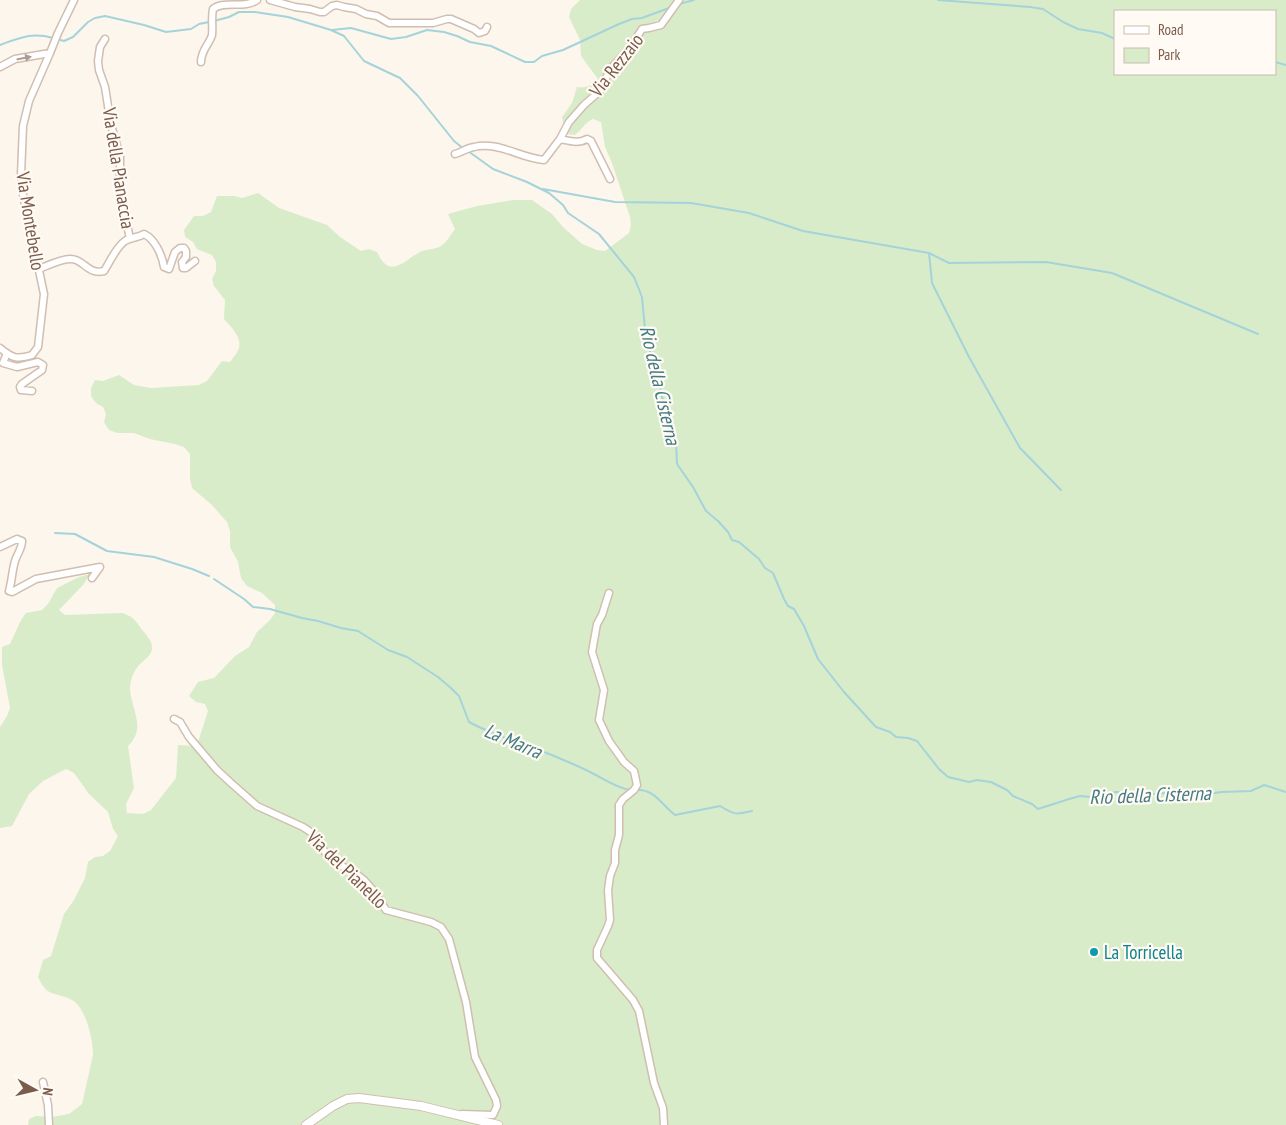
<svg xmlns="http://www.w3.org/2000/svg" width="1286" height="1125" font-family="'PT Sans Narrow',sans-serif">
  <style>
    .green { fill: #d8ecc9; fill-rule: evenodd }
    .lines { fill: none; stroke-linecap: round; stroke-linejoin: round }
    .stream { stroke: #a5d3da; stroke-width: 2 }
    .minor-casing { stroke: #d1beb0; stroke-width: 9 }
    .tertiary-casing { stroke: #d1beb0; stroke-width: 10 }
    .minor { stroke: #fff; stroke-width: 6 }
    .tertiary { stroke: #fff; stroke-width: 8 }
    .oneway { fill: #af9d94 }
    .culture-dot { fill: #0f9aa8; stroke: #fffaf3; stroke-width: 2 }
    .labels { text-anchor: middle; stroke-width: 4.5; stroke-linejoin: round; paint-order: stroke }
    .street-label { font-size: 19px; fill: #7a5c4d; stroke: #fffaf3 }
    .culture-label { font-size: 19px; fill: #0d838f; stroke: #fffaf3; text-anchor: start }
    .water-label { font-size: 20px; font-style: italic; fill: #437c86; stroke: #fffaf3 }
  </style>
  <rect width="100%" height="100%" fill="#fdf6ec"/>
  <path class="green" d="M580,0H1286V1125H28L29,1119L36,1116L52,1117L69,1114L82,1104L93,1055C93,1039 86,1008 72,1000C55,991 48,999 38,977L43,960L51,956L64,914L74,900L85,878L88,862L95,857L103,856L110,851L118,836L113,829L108,812L89,794L74,773L66,769L43,781L29,794L12,826L0,828V727L7,716L10,708L2,665V647L10,644L21,620L26,613L42,610L48,604L57,588L79,577L90,574L83,585L59,610L65,615L122,613C133,616 136,621 142,630C145,633 149,638 151,642C155,653 147,658 140,664C134,670 130,680 130,689C131,709 147,728 128,746L134,788L126,804L127,813L143,814L151,810L176,778L178,745L195,746L199,739L208,711L205,704L196,702L189,696L198,682L214,678L235,656L249,647L257,632L270,620L275,613V605L262,593L247,586L241,578L238,562L230,547V531L227,522L212,505L192,488L190,479V454L184,447L175,444L150,439L134,433H117L109,430L104,422L106,414L103,407L96,403L91,396V388L95,380L103,381L119,375L134,385L151,388L199,385L207,381L222,361L230,362C233,358 238,352 239,348C242,337 231,327 224,319L225,300L214,286L212,279L216,271V262L212,255L197,249L193,242L185,237L184,230L194,216H203L211,212L217,196H234L242,198L258,193L279,208L327,225L340,237L361,251L369,249L377,252C390,280 403,261 420,252C425,249 431,250 436,248C445,246 449,237 455,229L448,214L477,206L513,200H532L552,214L563,227L582,244L597,250L605,251L629,233L631,225L630,217L612,163L605,147L601,122L593,119C584,123 583,129 575,135L566,134L562,117L572,103L577,87C587,88 592,86 598,79L581,56L580,40L569,17L571,9ZM1115,11H1275V74H1115Z"/>
  <g class="lines">
    <path class="stream" d="M938,0L1030,7L1043,9L1063,22L1078,29L1102,33L1115,39
      M679,4L694,0
      M214,21L229,17L239,12H255L288,17L331,30L344,36L364,61L400,78L418,96L454,141L464,149
      M332,30L351,28L391,39L406,37L427,30L444,32L457,36L470,42L491,46L525,62H534L542,56L563,50L619,24L632,19L642,18L669,8
      M57,39L64,41L73,37L88,22L95,18L105,16L144,25L166,32L191,29L199,24L209,22
      M0,45C19,38 32,32 53,38
      M1275,62L1286,65
      M468,151L493,169L527,182L549,193L563,205L568,213L599,234L634,277L642,297L646,340L657,372L669,430L676,442L677,464L693,487L706,511L718,521L728,532L732,540L739,542L759,559L765,568L773,573L784,599L788,606L794,609L804,626L818,659L844,692L876,727L890,732L896,737L908,738L917,741L939,769L948,777L969,782L977,780L991,782L1007,790L1013,796L1032,804L1038,809L1069,799L1080,796L1091,797L1116,792L1156,794L1195,790L1209,794L1221,792L1251,791L1264,785L1286,792
      M543,189L615,202L691,203L749,213L803,231L929,253L949,263L1046,262L1112,273L1258,334
      M929,253L932,283L969,357L1020,448L1061,490
      M55,533L75,534L107,551L154,557L192,569L209,576
      M214,579L244,599L253,607L270,609L302,618L318,621L341,628L358,631L388,650L407,657L438,677L452,689L459,696L469,722C498,738 530,745 559,758C570,763 581,767 592,773C604,779 617,788 630,790
      M638,790C654,789 663,806 675,815L720,806C735,815 735,815 752,811"/>
    <defs>
      <path id="minor" d="M270,0L295,7L310,9L320,12H324L332,6L337,5L344,7L356,9L366,14L377,16L389,23H433L447,19H451L474,29L479,33L485,31L487,27
        M105,39L100,47L98,61L99,70L105,87L111,125L120,156V189L130,239
        M201,62C201,50 209,45 212,35C213,26 211,18 213,9C224,0 245,9 257,0
        M0,67L15,59L50,53
        M560,139L569,122L584,105L601,90L603,83L613,66L630,48L642,29L649,28L661,25L679,0
        M455,154C462,152 467,148 474,147C498,141 520,158 544,160L560,139C570,141 578,144 587,139L591,141L610,179
        M39,269C47,266 62,258 71,259C84,259 87,275 104,271C110,262 116,247 125,241C131,237 138,238 144,234C155,239 162,255 164,267L169,269L175,252L180,248H184L186,251V257L182,262L183,268H186L195,261
        M0,348C12,358 17,360 32,355L38,347L44,294L23,195L21,175L23,126L29,101L50,53L58,33L74,0
        M7,353L3,363L17,367L38,362L43,365L42,370L22,384L20,387L21,390L32,391
        M0,547L17,539L22,541C22,549 17,554 15,561C12,571 12,581 9,591L12,592L36,579L100,567L92,578
        M609,593L602,615L597,624L592,652L604,690L599,720L609,741L624,762L634,771L637,785L634,790L623,799L619,805V835L615,850V863L610,876L608,890L610,920L608,926L597,950V958L633,1000L639,1011L654,1083L663,1108L664,1125
        M174,719L180,722L189,737L217,770L231,783L257,806L303,827L312,833L327,855L338,864L355,873L364,880L372,889L386,910L431,922L441,927L449,939L466,1002L475,1057L496,1100L497,1106L493,1115L462,1114
        M43,1082L48,1105L49,1125"/>
      <path id="tertiary" d="M306,1125L333,1106L347,1099L359,1098L421,1106L498,1125"/>
    </defs>
    <use href="#minor" class="minor-casing"/>
    <use href="#tertiary" class="tertiary-casing"/>
    <use href="#minor" class="minor"/>
    <use href="#tertiary" class="tertiary"/>
  </g>
  <defs><path id="oneway-solid" d="M-6-.8H1V-3.2L6.5 0L1 3.2V.8H-6Z" transform="scale(1.25)"/></defs>
  <use class="oneway" href="#oneway-solid" transform="translate(24 58) rotate(-11)"/>
  <circle class="culture-dot" cx="1094" cy="952" r="5"/>
  <g class="labels">
    <g class="street-label">
      <text transform="translate(616 65) rotate(-52)" y="7">Via Rezzaio</text>
      <text transform="translate(119 168) rotate(81)" y="7">Via della Pianaccia</text>
      <text transform="translate(31 221) rotate(81)" y="7">Via Montebello</text>
      <text transform="translate(347 869) rotate(44)" y="7">Via del Pianello</text>
    </g>
    <g class="culture-label">
      <text x="1104" y="959">La Torricella</text>
    </g>
    <g class="water-label">
      <text transform="translate(660 385) rotate(77)" y="7">Rio della Cisterna</text>
      <text transform="translate(513 741) rotate(23)" y="7">La Marra</text>
      <text transform="translate(1150 795) rotate(-2)" y="7">Rio della Cisterna</text>
    </g>
  </g>
  <rect x="1114" y="10" width="162" height="65" fill="#fffaf3" stroke="#cabbb1"/>
  <rect x="1124" y="26" width="25" height="8" fill="#ffffff" stroke="#cabbb1"/>
  <text x="1158" y="35" font-size="15" fill="#7a5c4d">Road</text>
  <rect x="1124" y="48" width="25" height="15" fill="#d8ecc9" stroke="#cabbb1"/>
  <text x="1158" y="60" font-size="15" fill="#7a5c4d">Park</text>
  <g transform="translate(35 1090) rotate(98)" stroke="#fffaf3" stroke-width="4" paint-order="stroke">
  <path d="M0-4L9 19L0 12L-9 19Z" fill="#7a5c4d"/>
  <text y="-8" font-size="14" font-weight="bold" text-anchor="middle" fill="#7a5c4d">N</text>
  </g>
</svg>
